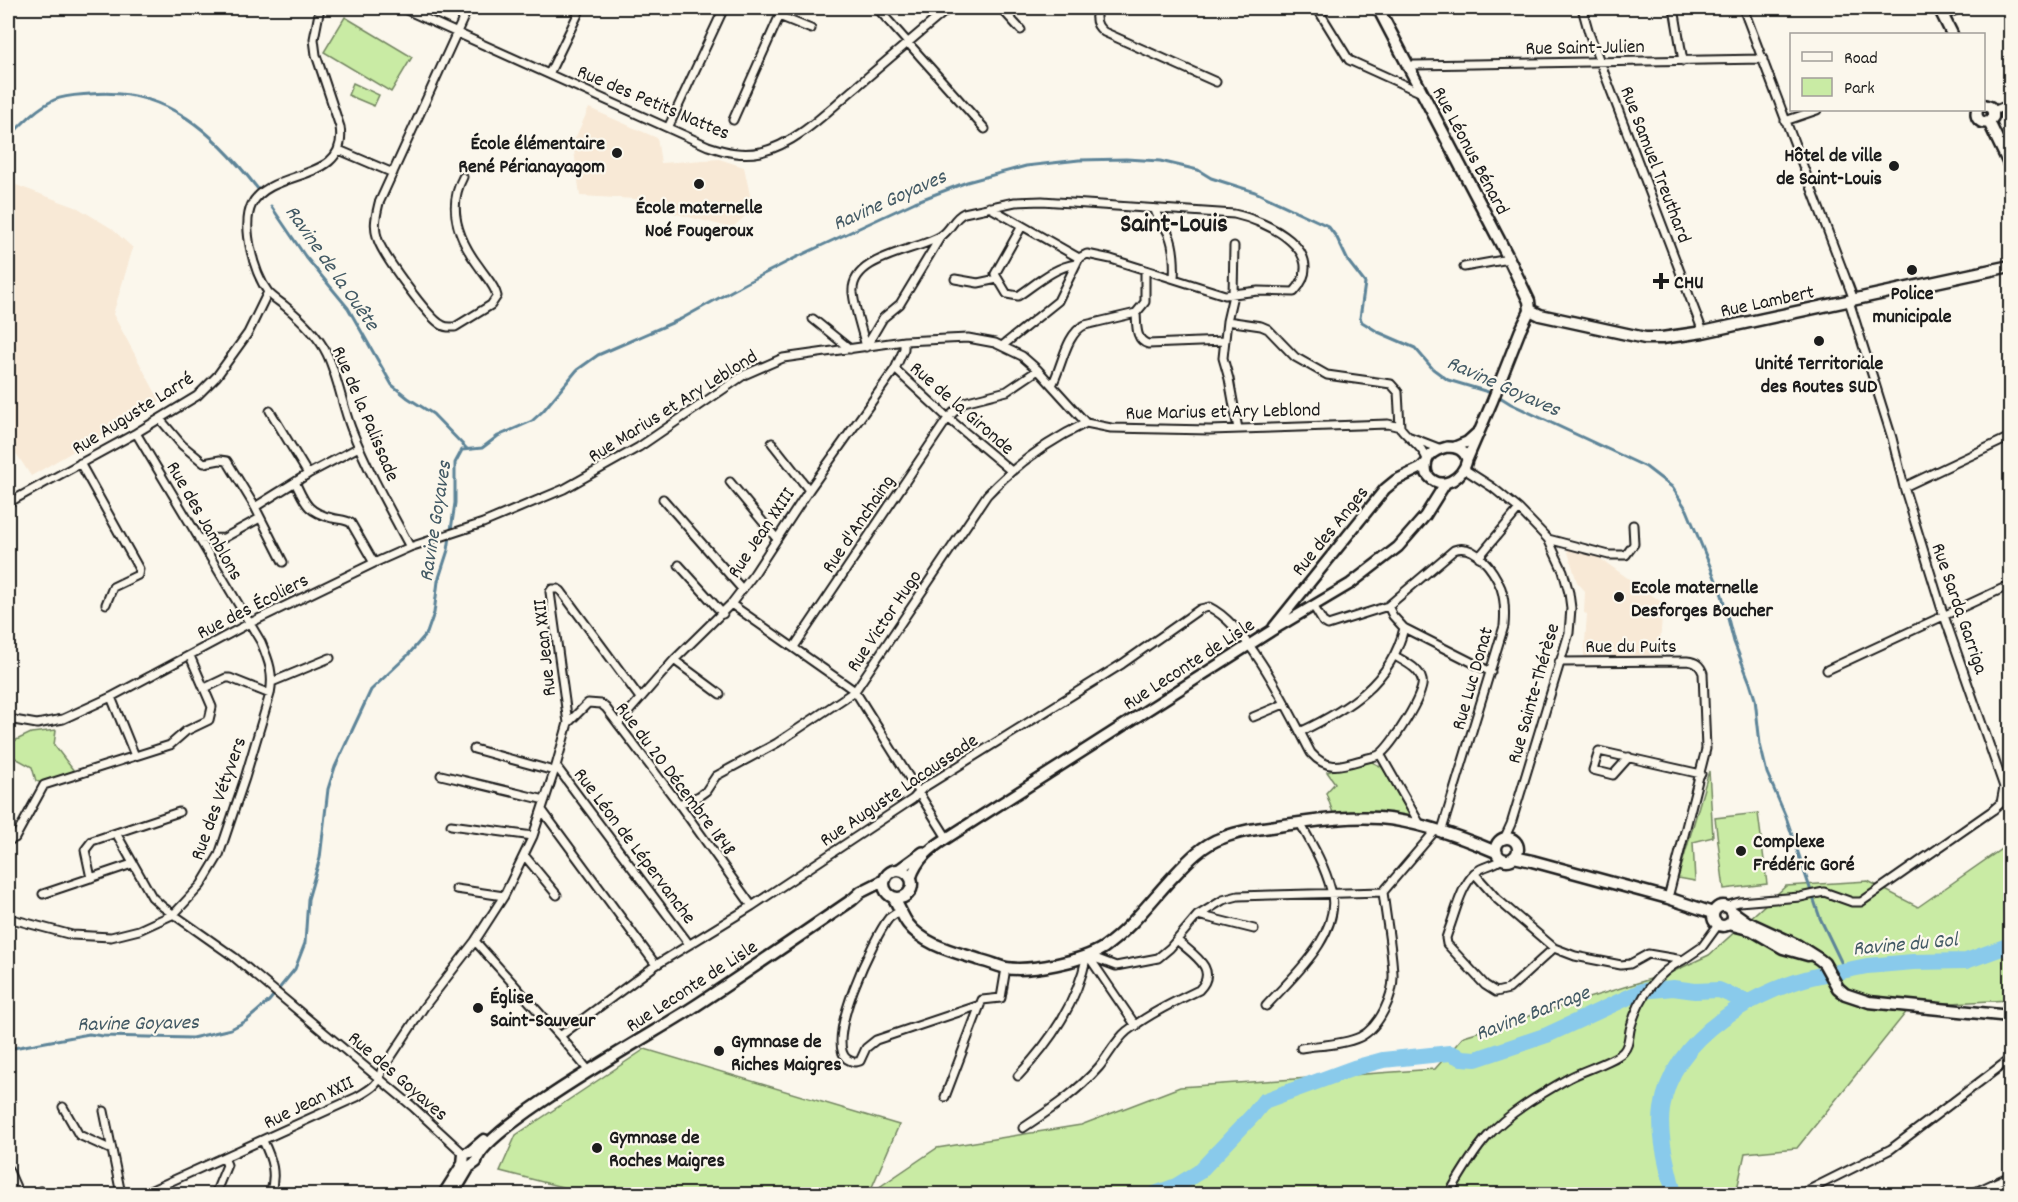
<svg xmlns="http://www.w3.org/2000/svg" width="2018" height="1202" font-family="Dekko,sans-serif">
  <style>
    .built { fill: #f8e9d6 }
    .green { fill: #c9eba4; stroke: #728460; stroke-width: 1.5 }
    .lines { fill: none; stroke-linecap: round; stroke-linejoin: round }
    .stream { stroke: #5d8498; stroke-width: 3 }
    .river { stroke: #89caeb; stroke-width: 16 }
    .minor-casing { stroke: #1c1c1c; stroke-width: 11 }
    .tertiary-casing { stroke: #1c1c1c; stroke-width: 14 }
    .secondary-casing { stroke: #1c1c1c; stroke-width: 15 }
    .minor { stroke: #fbf7ec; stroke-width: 7 }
    .tertiary { stroke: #fbf7ec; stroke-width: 9 }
    .secondary { stroke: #fbf7ec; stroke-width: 10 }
    .poi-dot { fill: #1c1c1c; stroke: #fbf7ec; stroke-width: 2 }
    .labels { text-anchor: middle; stroke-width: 4.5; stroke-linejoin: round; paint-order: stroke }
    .street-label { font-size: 20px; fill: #1c1c1c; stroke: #fbf7ec }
    .poi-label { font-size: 20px; font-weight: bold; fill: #1c1c1c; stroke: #fbf7ec; text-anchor: start }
    .water-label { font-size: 21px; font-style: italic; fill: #425964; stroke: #fbf7ec }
    .district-label { font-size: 26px; font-weight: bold; fill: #1c1c1c; stroke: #fbf7ec }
  </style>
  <rect width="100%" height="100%" fill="#fbf7ec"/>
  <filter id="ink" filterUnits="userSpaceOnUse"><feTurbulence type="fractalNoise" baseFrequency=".0167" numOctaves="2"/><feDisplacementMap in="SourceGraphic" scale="12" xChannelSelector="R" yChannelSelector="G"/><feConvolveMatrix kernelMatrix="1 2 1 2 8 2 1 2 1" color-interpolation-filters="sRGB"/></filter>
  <g filter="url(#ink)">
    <path class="built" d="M589,108L657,138L661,163L719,159L744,167L753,209L732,228L665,211L636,199L580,196L573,143Z
      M8,182L78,208L111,228L133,248L113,314L160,401L31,476L8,441Z
      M1567,549L1598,557L1663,603L1659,657L1584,656L1587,614L1584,613L1585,591L1577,582Z"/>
    <path class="green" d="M345,17L412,57L391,92L324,52Z
      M353,83L379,95L374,106L348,95Z
      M56,730L54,745L74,771L42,783L36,781L32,767L8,754V744L31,733Z
      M1368,760L1382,767L1412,819L1366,812L1333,813L1326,793L1335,783L1327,772Z
      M1709,771L1713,837L1693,842L1695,881L1678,878Z
      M1758,813L1767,884L1724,889L1715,818Z
      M2010,843V1000L1912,1005L1797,1148L1745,1153L1736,1194H589L500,1171L516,1135L645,1049L899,1125L869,1194L937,1148L1081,1125L1180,1087L1435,1069L1464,1036L1670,973L1709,955L1786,886L1868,881L1918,907Z"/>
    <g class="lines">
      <path class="stream" d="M8,138C22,124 35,109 54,100C65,95 78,95 90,94C166,86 215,134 258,189
        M271,206L305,256L348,308L392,385L408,398L433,414L467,449
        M8,1049L89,1034L103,1036L192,1038L231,1029L246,1021L269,1001L295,969L305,943L308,899L320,858L328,789L335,767L371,690L408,655L427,633L434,613L438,581L448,550L455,503V463L462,450L482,448L498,436L532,421L543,411L577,370L598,355L681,319L746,283L797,257L915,202L967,182L1026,166L1079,160L1126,159L1160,161L1198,170L1211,178L1255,192L1328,226L1337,238L1348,261L1365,283L1360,318L1362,322L1378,332L1415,348L1433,369L1448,380L1495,394L1511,404L1646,467L1672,487L1687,510L1722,595L1734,642L1750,683L1755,699L1760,744L1767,773L1786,817L1820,918L1845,970"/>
      <path class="river" d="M1837,972L1867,966L1913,962L1966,961L2010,945
        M1155,1194L1176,1186L1199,1172L1253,1115L1264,1101L1354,1068L1383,1060L1450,1053L1462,1058L1476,1059L1547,1035L1642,991L1673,988L1695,991L1719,990L1747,1002
        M1674,1194C1668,1167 1658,1137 1662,1109C1672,1035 1760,987 1825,974"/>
      <defs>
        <path id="minor" d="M320,8L314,39L316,55L340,127C349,184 272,167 252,204C241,226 254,273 268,292C272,297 280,302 285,306C302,320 318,335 327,354C338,378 342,404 351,428C367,469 389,508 410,547
          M402,8L708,146C726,152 742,156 761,152C798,143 827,111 855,88C886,61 918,34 949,8
          M877,8L985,129
          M1001,8L1021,30
          M1098,8C1094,17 1095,25 1104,32L1216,82
          M1317,8L1349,60L1422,93
          M1582,8L1589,33L1703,332
          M1674,8L1683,61
          M1743,8L1854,300
          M779,16L811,29
          M1943,16L1961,8
          M1409,67L1414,65L1763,59
          M549,74L581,8
          M1993,111L2010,104
          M733,120L783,8
          M1785,121L1817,110
          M668,128L724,8
          M339,150L393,173
          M463,177C446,209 460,242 480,268C486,277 495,286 497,296L491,305L455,327C451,327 446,328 442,325C428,318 383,255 378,240C373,226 376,216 379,203L468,8
          M989,207L1079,258
          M1155,210C1158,220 1165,225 1169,235C1174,246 1175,266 1174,278
          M1022,226L995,274L1007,294L1018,296C1036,284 1054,267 1076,264
          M1234,246L1233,295L1227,321L1223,358L1229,379L1238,429
          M1464,267L1509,259
          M1145,270V302L1136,313C1137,325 1135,340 1148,344L1225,341
          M955,279L978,283L997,279
          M813,319L850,349
          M1227,321L1261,326L1268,329L1295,357L1327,375L1391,384L1398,392L1400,427
          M866,347C862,330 855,311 853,293C850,256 918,251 941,236C951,230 953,218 964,213L1015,202L1042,201L1234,214C1266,221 1331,251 1294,292L1258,291L1225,295L1111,259L1087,254L1079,258L1058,301L1002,346
          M866,347L883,318L900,304L941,236
          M895,369L948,418L1010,470
          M1052,385C1062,367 1066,333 1085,325L1136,313
          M270,411L308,474
          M160,419L182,445L204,463L220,460L227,461L255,507L308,474L359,447
          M1410,437L1441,449
          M772,443L809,490
          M80,463L139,569L138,575L113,587L106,604
          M1464,469L1492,487L1519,509L1548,539L1563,571L1569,593L1571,608L1569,633L1511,824L1505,837
          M295,482C305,503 307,512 332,518C339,520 345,519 351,523L374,563
          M730,482L777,539
          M1904,487L2010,437
          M663,499L742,589
          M8,503L136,433L197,396L217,376L248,333L268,292
          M255,507L283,562
          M199,539L224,538L260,518
          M1548,539L1609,555H1626L1634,544L1633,525
          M1479,557L1519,509
          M679,565L723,614
          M731,604L855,691L947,838
          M1388,606L1393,616L1404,628L1491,672
          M1314,607L1323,622L1328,625L1388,606L1454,550C1475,542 1494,571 1501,588C1505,600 1505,614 1504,626L1441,833
          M794,647L948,418L964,402L1007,391L1038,370
          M674,660L720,694
          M1559,662L1687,661C1696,662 1700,665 1703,673L1706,749L1668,898
          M1827,670L2010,585
          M272,682L330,658
          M205,688L226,678H230L270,694
          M111,697L135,756
          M1253,717L1284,704
          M8,719L37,724L63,719L111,697L248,624L374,563L410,547L483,523L564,489L639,447L744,375L783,358L904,341L968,338L995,343L1022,356L1038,370L1086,423L1111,428L1210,430L1388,424L1400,427C1408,439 1422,445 1427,459
          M568,723L588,703L601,704L606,708L679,804L752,906
          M618,724L674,660L731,604L754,574L809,490L895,369L904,349V341
          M1300,732C1348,709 1391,683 1404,628
          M474,749L554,771
          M1380,754L1421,826
          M1629,757L1613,775L1593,770L1599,751L1701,774
          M556,766L689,944
          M441,775L545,800
          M679,804L699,796L706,791L716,776L777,743L855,691L987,495C1016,464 1048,441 1086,423
          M542,810L656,965
          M451,825L533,836
          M116,833L152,897L163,907L234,957L412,1106L464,1154
          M8,841L15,838L44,785L170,745L186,731L209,720L212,707L190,656
          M524,855L557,895
          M1501,859C1494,866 1484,865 1476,872C1460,887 1456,912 1448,932L1446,938L1447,944L1485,985L1496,992L1509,989L1554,948
          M1474,873L1497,899L1554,948L1575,956L1621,965L1630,964L1648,954L1683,960L1702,947L1718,925
          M91,878L85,850L92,841L179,812
          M456,889L504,896
          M43,894L132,864
          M1729,908L1732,904L1739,902L1800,897L1824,892L1852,902H1861L1993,810L2001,803L2004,787L1941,607L1904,487L1892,438L1849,301
          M901,911C896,913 893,915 889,918C874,937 824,1041 847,1059C852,1062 855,1063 860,1061L866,1048L876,1040L980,1005
          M1198,915L1254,929
          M8,918L72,935L111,937L139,930L174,914L201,885L219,855L245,778L270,694C274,674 269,661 261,642L136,433
          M475,941L560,1036L589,1071
          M1087,955L1116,966L1158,958L1170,948L1197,916L1223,900L1238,896L1383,892
          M1089,957L1136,1026
          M1266,1006C1292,977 1343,934 1331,890C1325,866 1312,844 1300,823
          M560,1036L656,965L752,906L913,799L923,788L1122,664L1200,609L1209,607C1249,626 1290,713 1311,753C1327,771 1341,766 1361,760C1367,758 1374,757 1379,755C1391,747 1426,693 1422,680C1419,668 1405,662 1395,656
          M1301,1048C1319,1045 1343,1045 1360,1037C1380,1027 1394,995 1393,974C1392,949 1386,918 1383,892L1435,831
          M1018,1076C1051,1041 1077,1003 1087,955
          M945,1097L982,1000L1001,998L1006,968
          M63,1107L79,1135L112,1150
          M104,1111L121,1194
          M1023,1128C1050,1110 1077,1092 1099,1067C1108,1056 1116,1040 1127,1031C1149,1014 1174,1002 1199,990C1220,969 1192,954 1177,940
          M263,1141C272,1159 277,1175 270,1194
          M8,1169L19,1194
          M40,1191L42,1194
          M143,1194L357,1097C368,1090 379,1086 381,1072L424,1007L475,941L504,896L533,836L556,766L568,723L550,592L552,589H558L561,591L640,698
          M215,1194L227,1165L224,1158
          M1449,1194C1460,1175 1472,1154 1487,1137C1508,1113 1541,1094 1569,1078C1583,1070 1613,1062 1623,1052C1630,1045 1628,1035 1631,1026C1639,998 1657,972 1683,960
          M1801,1194L1891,1149L2010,1059
          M1971,1194L2010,1176"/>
        <path id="tertiary" d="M1447,447C1457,447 1465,450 1467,460C1463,479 1440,493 1427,474C1423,457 1432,451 1447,447Z
          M1455,447L1467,442L1478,432
          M1467,460L1492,402L1520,331L1530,310
          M1274,627L1385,489L1396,480L1421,468L1426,463
          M898,870L923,852
          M911,878C917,859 931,848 947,838L1271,631L1350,584L1398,547L1425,516L1445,484"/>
        <path id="secondary" d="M1378,8L1509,259L1529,301L1530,310L1540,315L1645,338H1662L1703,332L2010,266
          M1939,8L1952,34
          M1984,105L1990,107L1993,111V117L1989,122
          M1977,110C1975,118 1980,124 1989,122
          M1989,122L2010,166
          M1496 849a11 11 0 1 1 22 0a11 11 0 1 1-22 0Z
          M1514,857L1532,861L1668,898L1713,913
          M884 884a14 14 0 1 1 28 0a14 14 0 1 1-28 0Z
          M893,897C899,906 902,916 908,924C925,946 956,952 980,960C989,962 998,966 1006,968C1031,972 1082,961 1103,948C1128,931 1149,903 1170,880C1185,864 1201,845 1222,838C1242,830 1263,828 1284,825C1315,821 1347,816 1379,818C1417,821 1461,837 1496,852
          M1713 916a10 10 0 1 1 20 0a10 10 0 1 1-20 0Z
          M1733,912L1747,922L1797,945L1819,959L1824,963L1838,988L1845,994L1869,1002L2010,1016
          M1729,924L1752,930L1783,948L1808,955
          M444,1194L463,1164L464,1154L470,1152L484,1140
          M453,1194L469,1167L476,1162C481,1129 654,1033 689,1010C744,974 798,937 852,900L861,892L885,880"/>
      </defs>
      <use href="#minor" class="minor-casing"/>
      <use href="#tertiary" class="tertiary-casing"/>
      <use href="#secondary" class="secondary-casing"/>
      <use href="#minor" class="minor"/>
      <use href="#tertiary" class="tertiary"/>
      <use href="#secondary" class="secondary"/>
    </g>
  </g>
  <g class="poi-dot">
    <circle cx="617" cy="153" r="6"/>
    <circle cx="1894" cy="166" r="6"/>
    <circle cx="699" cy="184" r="6"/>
    <circle cx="1912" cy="270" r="6"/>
    <path d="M1658 272h6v6h6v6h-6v6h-6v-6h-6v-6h6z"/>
    <circle cx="1819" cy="341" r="6"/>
    <circle cx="1619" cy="597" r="6"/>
    <circle cx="1741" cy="851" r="6"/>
    <circle cx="478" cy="1008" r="6"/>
    <circle cx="719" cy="1051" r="6"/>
    <circle cx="597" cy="1148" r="6"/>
  </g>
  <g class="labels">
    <g class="street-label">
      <text transform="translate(1585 46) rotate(-1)" y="7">Rue Saint-Julien</text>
      <text transform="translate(654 101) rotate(23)" y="7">Rue des Petits Nattes</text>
      <text transform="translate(1472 150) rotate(62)" y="7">Rue Léonus Bénard</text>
      <text transform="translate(1657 164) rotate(69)" y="7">Rue Samuel Treuthard</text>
      <text transform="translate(1767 300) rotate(-12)" y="7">Rue Lambert</text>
      <text transform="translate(672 405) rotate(-32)" y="7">Rue Marius et Ary Leblond</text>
      <text transform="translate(963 407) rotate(41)" y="7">Rue de la Gironde</text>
      <text transform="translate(1223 410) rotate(-1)" y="7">Rue Marius et Ary Leblond</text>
      <text transform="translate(132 412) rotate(-32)" y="7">Rue Auguste Larré</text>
      <text transform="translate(367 413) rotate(67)" y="7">Rue de la Palissade</text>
      <text transform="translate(206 520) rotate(60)" y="7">Rue des Jamblons</text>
      <text transform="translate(857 523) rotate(-56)" y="7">Rue d'Anchaing</text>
      <text transform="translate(1329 530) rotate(-51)" y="7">Rue des Anges</text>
      <text transform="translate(760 532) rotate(-56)" y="7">Rue Jean XXIII</text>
      <text transform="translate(252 605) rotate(-27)" y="7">Rue des Écoliers</text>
      <text transform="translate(1961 608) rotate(71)" y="7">Rue Sarda Garriga</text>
      <text transform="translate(883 620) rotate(-56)" y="7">Rue Victor Hugo</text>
      <text x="1631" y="652">Rue du Puits</text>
      <text transform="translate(543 648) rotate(-96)" y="7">Rue Jean XXII</text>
      <text transform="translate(1188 663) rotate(-33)" y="7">Rue Leconte de Lisle</text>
      <text transform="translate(1471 678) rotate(-74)" y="7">Rue Luc Donat</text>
      <text transform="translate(1532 693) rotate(-74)" y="7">Rue Sainte-Thérèse</text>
      <text transform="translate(677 778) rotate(53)" y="7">Rue du 20 Décembre 1848</text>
      <text transform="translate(898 789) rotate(-34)" y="7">Rue Auguste Lacaussade</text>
      <text transform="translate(217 798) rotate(-70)" y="7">Rue des Vétyvers</text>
      <text transform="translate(636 845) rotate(53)" y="7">Rue Léon de Lépervanche</text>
      <text transform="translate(691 985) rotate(-33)" y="7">Rue Leconte de Lisle</text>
      <text transform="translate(399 1075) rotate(41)" y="7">Rue des Goyaves</text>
      <text transform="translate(308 1101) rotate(-26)" y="7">Rue Jean XXII</text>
    </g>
    <g class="poi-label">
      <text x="605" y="149" text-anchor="end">École élémentaire<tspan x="605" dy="23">René Périanayagom</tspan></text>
      <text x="1882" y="161" text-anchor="end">Hôtel de ville<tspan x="1882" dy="23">de Saint-Louis</tspan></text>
      <text x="699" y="213" text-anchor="middle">École maternelle<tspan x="699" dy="23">Noé Fougeroux</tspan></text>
      <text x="1674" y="288">CHU</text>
      <text x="1912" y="299" text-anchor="middle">Police<tspan x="1912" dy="23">municipale</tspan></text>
      <text x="1819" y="369" text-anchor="middle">Unité Territoriale<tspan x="1819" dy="23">des Routes SUD</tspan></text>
      <text x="1631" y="593">Ecole maternelle<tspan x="1631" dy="23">Desforges Boucher</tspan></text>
      <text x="1753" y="847">Complexe<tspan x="1753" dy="23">Frédéric Goré</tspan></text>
      <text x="490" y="1003">Église<tspan x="490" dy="23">Saint-Sauveur</tspan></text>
      <text x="731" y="1047">Gymnase de<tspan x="731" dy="23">Riches Maigres</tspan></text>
      <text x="609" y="1143">Gymnase de<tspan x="609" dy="23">Roches Maigres</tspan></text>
    </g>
    <g class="water-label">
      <text transform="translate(889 199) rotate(-24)" y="7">Ravine Goyaves</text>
      <text transform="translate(333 267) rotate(55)" y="7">Ravine de la Ouête</text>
      <text transform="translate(1504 385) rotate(24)" y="7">Ravine Goyaves</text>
      <text transform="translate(434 521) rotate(-81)" y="7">Ravine Goyaves</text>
      <text transform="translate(1905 943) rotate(-5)" y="7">Ravine du Gol</text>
      <text transform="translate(1532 1012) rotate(-21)" y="7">Ravine Barrage</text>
      <text transform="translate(138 1022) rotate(-1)" y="7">Ravine Goyaves</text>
    </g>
    <g class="district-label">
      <text x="1174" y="231">Saint-Louis</text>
    </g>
  </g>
  <rect width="2018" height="1202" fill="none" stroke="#fbf7ec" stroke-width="30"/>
  <rect x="15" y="15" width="1988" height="1172" fill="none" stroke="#1c1c1c" stroke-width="2" filter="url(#ink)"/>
  <rect x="1790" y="33" width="195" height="78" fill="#fbf7ec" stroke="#a29f99" stroke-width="1.5"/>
  <rect x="1802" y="52" width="30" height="9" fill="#fbf7ec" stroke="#a29f99" stroke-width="1.5"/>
  <text x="1844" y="63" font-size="18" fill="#1c1c1c">Road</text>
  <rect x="1802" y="78" width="30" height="18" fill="#c9eba4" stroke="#a29f99" stroke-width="1.5"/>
  <text x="1844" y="93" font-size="18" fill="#1c1c1c">Park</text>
</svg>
